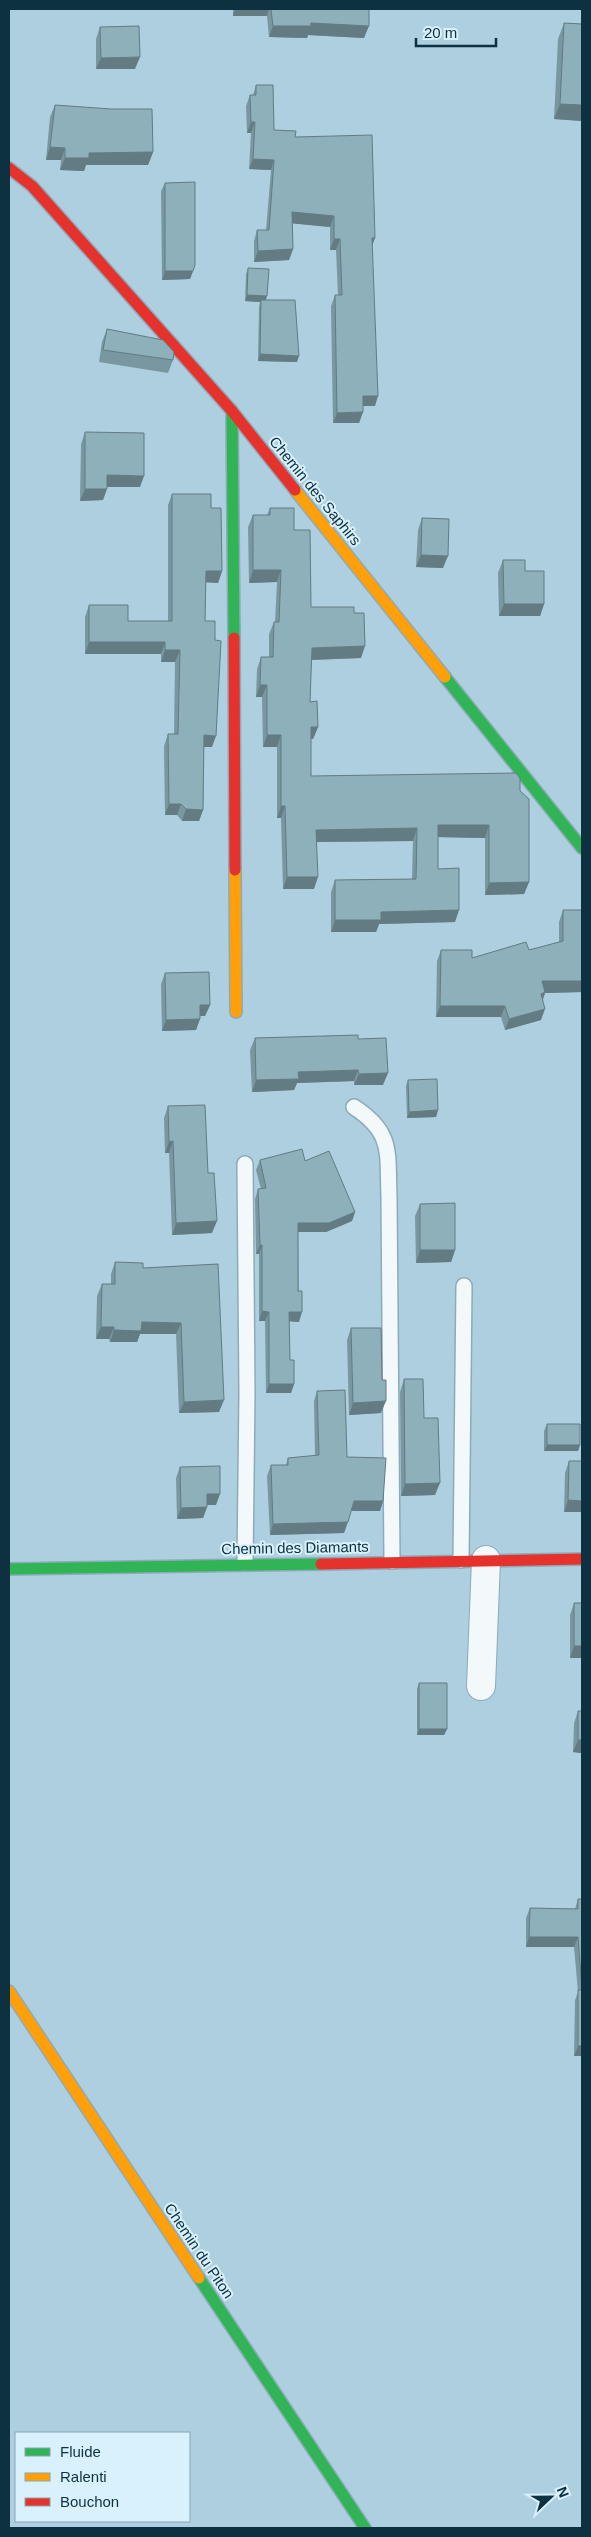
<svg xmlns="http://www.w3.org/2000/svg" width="591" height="2537" font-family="Arial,sans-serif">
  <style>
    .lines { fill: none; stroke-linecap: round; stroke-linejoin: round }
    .lane-casing { stroke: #8cabba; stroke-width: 18 }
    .street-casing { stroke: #8cabba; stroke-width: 30 }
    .fast-casing { stroke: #8cabba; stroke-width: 14 }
    .slow-casing { stroke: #8cabba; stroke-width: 14 }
    .jam-casing { stroke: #8cabba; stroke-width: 14 }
    .lane { stroke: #f3f8fa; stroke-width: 15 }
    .street { stroke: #f3f8fa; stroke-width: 28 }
    .fast { stroke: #30b455; stroke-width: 11 }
    .slow { stroke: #ff9f0a; stroke-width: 11 }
    .jam { stroke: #e5322d; stroke-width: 11 }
    .wall { fill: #7997a1 }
    .shaded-wall { fill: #637b83 }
    .building { fill: #8db0bb; stroke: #637b83 }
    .labels { text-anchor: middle; stroke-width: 4; stroke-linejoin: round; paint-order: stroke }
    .street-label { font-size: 15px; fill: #0e3141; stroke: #d9f0fd }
  </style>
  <rect width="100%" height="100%" fill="#adcfe0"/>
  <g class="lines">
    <defs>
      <path id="lane" d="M354,1107C394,1133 387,1153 389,1196L392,1561
        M245,1164L247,1393L245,1563
        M461,1560L464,1286"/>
      <path id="street" d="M481,1686L486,1560"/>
      <path id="fast" d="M232,411L234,638
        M445,677L582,848
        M9,1569L321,1564
        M199,2278L365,2528"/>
      <path id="slow" d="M295,490L445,677
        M235,870L236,1012
        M9,1991L199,2278"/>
      <path id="jam" d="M9,168L32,186L232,411L295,490
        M234,638L235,870
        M321,1564L582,1559"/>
    </defs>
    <use href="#lane" class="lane-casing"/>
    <use href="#street" class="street-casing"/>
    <use href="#fast" class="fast-casing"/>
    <use href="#slow" class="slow-casing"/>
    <use href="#jam" class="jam-casing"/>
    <use href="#lane" class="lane"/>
    <use href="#street" class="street"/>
    <use href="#fast" class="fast"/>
    <use href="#slow" class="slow"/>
    <use href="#jam" class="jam"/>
  </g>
  <path class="wall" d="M233,9H369L364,38L308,35L307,38L269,37L267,16H233Z
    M564,23L582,24V121L554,119L558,39Z
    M100,27L135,69H96V39Z
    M256,85L274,130L295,137L375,238L372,246L375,406H363V412L359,423H333L331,306L335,295H338L336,250H330V227L292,223L293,249L289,260L254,262V241L257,230H266L271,170L249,169L251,133H247L246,106L250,95H253Z
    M55,105L153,152L148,165H86L84,171L60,170L61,160H46L50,117Z
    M165,183L195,265L190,279L162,280L161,191Z
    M248,268L266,300L297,362L258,361L259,307L260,302L245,301L246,274Z
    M107,329L173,360L168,373L99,362L102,342Z
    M85,432L140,487H107L103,500L80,501L81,444Z
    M172,494L211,508L222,571L218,583L206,582L205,621L212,747H204L203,810L199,821H182L177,815H165L164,746L168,734H174L175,662H161V654H85V617L89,605L128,621H168V505Z
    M270,508L294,530L311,607L354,613L361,658L311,660L310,702L318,727L313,739H311V776L520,791L529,882L524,894L485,895V838L438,837V869L455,922L379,924L376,932H331V892L335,880L412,879L413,841L317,842L314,889H283L281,818H277V747H263L262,697H256L257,669L261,657H269V634L274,622H275L277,582L249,583L248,527L253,515H267Z
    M422,518L443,568L416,567L418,530Z
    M503,560L525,571L544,604L540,616H499L498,573Z
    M563,910H582V992L545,993L543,1000L541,1020L505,1030L501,1017H436L437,961L441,950L472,958L529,950L559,942V922Z
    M165,973L210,1005L205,1016H200L196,1030L162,1031L161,984Z
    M255,1038L358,1039L383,1085H354V1081L297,1083L294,1090L252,1092L250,1050Z
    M408,1080L438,1110L436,1117L407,1118L406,1086Z
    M168,1106L208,1173L212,1233L172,1235L169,1153H165L164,1118Z
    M260,1160L305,1161L355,1212L352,1221L326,1232H298L299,1322L289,1321L290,1360L294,1384L291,1393H266L265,1321H259V1254H256L255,1199L258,1189H261L256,1170Z
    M420,1204L455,1250L451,1262L416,1263L415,1216Z
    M115,1262L143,1268L218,1264L219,1412L179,1413L176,1334H140L137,1342H110L109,1339H96L97,1296L102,1284H111V1274Z
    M351,1328L381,1413L349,1415L347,1340Z
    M404,1379L424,1418L435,1495L401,1496L400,1392Z
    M317,1391L347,1457L383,1501L380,1511H351L344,1533L270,1535L267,1476L271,1465H286L288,1458L315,1456L314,1401Z
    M547,1424L580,1445L578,1451H544V1431Z
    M569,1461L582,1512H564L565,1473Z
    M180,1467L216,1505H207V1507L203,1518L177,1519L176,1478Z
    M574,1603H582V1658H570V1615Z
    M419,1683L447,1729L444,1735H417V1689Z
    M578,1711H582V1791L581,1753L573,1752L574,1723Z
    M578,1899H582V2056H574L575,2000L578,1992L574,1947H526V1918L530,1908L575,1909Z"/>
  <path class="shaded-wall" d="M235,9H269L267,16H233Z
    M311,23L369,26L364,38L308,35L307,38L269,37L273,26Z
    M140,57L135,69H96L101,58Z
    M560,104L582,105V121L554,119Z
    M251,122H255L251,133H247Z
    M50,147L65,148L61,160H46Z
    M153,152L148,165H86L84,171L60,170L65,158L89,153Z
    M253,159L274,160L271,170L249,169Z
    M292,212L334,216L330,227L288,223Z
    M372,238H375L371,248Z
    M334,239H340L336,250H330Z
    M293,249L289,260L254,262L258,251Z
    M165,271H193L190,279L162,280Z
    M247,295L267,296L265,303L261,300L260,302L245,301Z
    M260,354L299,356L297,362L258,361Z
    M363,396H378L375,406H359Z
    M363,412L359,423H333L337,413Z
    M107,475L144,476L140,487H103Z
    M85,489H107L103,500L80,501Z
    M421,555L448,556L443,568L416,567Z
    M253,570H281L277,582L249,583Z
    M206,571H222L218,583L202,582Z
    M504,604H544L540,616H499Z
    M89,642H165L161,654H85Z
    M365,646L361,658L307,660L312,648Z
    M165,650H180L175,662H161Z
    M260,685H267L262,697H256Z
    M311,727H318L313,739H307Z
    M204,735L216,736L212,747H200Z
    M267,735H281L277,747H263Z
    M169,804H181L177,815H165Z
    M281,806H285L281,818H277Z
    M186,809L203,810L199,821H182Z
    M438,825H489L485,838L433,837Z
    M417,828L413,841L312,842L316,830Z
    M287,877H318L314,889H283Z
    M529,882L524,894L485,895L489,883Z
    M459,910L455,922L379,924L376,932H331L335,920L381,912Z
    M542,981H582V992L545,993L541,1004L537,1005Z
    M200,1005H210L205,1016H196Z
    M440,1006H505L501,1017H436Z
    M545,1009L541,1020L505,1030L509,1019Z
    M200,1019L196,1030L162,1031L166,1020Z
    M358,1070L354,1081L297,1083L294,1090L252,1092L256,1080L298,1072Z
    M388,1073L383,1085H354L359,1074Z
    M438,1110L436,1117L407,1118L409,1112Z
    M173,1141L169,1153H165L169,1142Z
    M355,1212L352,1221L326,1232H295L298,1223Z
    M217,1221L212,1233L172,1235L176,1223Z
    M260,1245H262L259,1254H256Z
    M420,1250H455L451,1262L416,1263Z
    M262,1311L269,1312L265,1321H259Z
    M289,1312H302L299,1322L286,1321Z
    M142,1322L181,1323L176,1334H140L137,1342H110L114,1330Z
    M101,1327H114L109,1339H96Z
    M269,1384H294L291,1393H266Z
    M224,1400L219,1412L179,1413L184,1402Z
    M386,1401L381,1413L349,1415L353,1403Z
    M547,1445H580L578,1451H544Z
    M440,1483L435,1495L401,1496L405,1484Z
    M207,1494H220L216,1505H203Z
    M568,1500L582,1501V1512H564Z
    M354,1501H383L380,1511H350Z
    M207,1507L203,1518L177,1519L181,1508Z
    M348,1522L344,1533L270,1535L273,1524Z
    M574,1646H582V1658H570Z
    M419,1729H447L444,1735H417Z
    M578,1740H582V1750L581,1753L573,1752Z
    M529,1937H578L574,1947H526Z
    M578,2046H582V2056H574Z"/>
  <path class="building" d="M271,9H369V26L311,23V26H273Z
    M564,23L582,24V105L560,104Z
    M139,26L140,57L101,58L100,27Z
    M256,85H273L274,130L296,131L295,137L372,135L375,238H372L378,396H363V412L337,413L335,295H342L340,239H334V216L292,212L293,249L258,251L257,230H269L274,160L253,159L255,122H251L250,95H256Z
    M55,105L111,109H152L153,152L89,153V158H65V148L50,147Z
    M195,182V265L193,271H165V183Z
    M248,268L269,269L267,296L247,295Z
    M261,300H295L299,356L260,354Z
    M107,329L163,340L174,352L173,360L103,350Z
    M85,432L144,433V476L107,475V489H85Z
    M172,494H211V508H221L222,571H206L205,621H215V640L221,641L216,736L204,735L203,810L186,809L181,804H169L168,734H178L180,650H165V642H89V605H128V621H172Z
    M270,508H294V530H310L311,607H354V613H364L365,646L312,648L310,702L317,701L318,727H311V776L516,773L520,778V791L529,799V882L489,883V825H438V869L459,868V910L381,912V920H335V880L416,879L417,828L316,830L318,877H287L285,806H281V735H267V685H260L261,657H273L274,622H279L281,570H253V515H270Z
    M422,518L449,519L448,556L421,555Z
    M503,560H525V571H544V604H504Z
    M563,910H582V981H542L545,992L541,994L545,1009L509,1019L505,1006H440L441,950H472V958L526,942L529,950L563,941Z
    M209,972L210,1005H200V1019L166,1020L165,973Z
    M358,1035V1039L386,1038L388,1073L359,1074L358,1070L298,1072L299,1079L256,1080L255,1038Z
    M437,1079L438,1110L409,1112L408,1080Z
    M205,1105L208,1173H214L217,1221L176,1223L173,1141L169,1142L168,1106Z
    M302,1149L305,1161L329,1151L355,1212L329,1223H298V1291H302V1312H289L290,1360H294V1384H269V1312L262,1311V1245H260L258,1189L266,1188L260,1160Z
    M455,1203V1250H420V1204Z
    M115,1262L143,1263V1268L218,1264L224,1400L184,1402L181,1323L142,1322L141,1331L114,1330V1327H101L102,1284H115Z
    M351,1328H381L382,1380H386V1401L353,1403Z
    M404,1379H423L424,1418H438L440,1483L405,1484Z
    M345,1390L347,1457L386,1458L383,1501H354L348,1522L273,1524L271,1465H288V1458L319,1455L317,1391Z
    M547,1424H580V1445H547Z
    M569,1461H582V1501L568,1500Z
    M220,1466V1494H207V1507L181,1508L180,1467Z
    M574,1603H582V1646H574Z
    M419,1683H447V1729H419Z
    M578,1711H582V1740H578Z
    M578,1899H582V2046H578V1990H582L578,1937H529L530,1908L578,1909Z"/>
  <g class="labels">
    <g class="street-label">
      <text transform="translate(315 491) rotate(51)" y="5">Chemin des Saphirs</text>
      <text transform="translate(295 1548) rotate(-1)" y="5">Chemin des Diamants</text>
      <text transform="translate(199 2251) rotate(56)" y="5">Chemin du Piton</text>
    </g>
  </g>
  <rect width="591" height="2537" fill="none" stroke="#0e3141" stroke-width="20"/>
  <rect x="15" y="2432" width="175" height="90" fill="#d9f0fd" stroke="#88a4b2"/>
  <rect x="25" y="2448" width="25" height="8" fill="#30b455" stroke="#88a4b2"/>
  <text x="60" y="2457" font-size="15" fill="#0e3141">Fluide</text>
  <rect x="25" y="2473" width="25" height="8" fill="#ff9f0a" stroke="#88a4b2"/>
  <text x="60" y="2482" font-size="15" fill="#0e3141">Ralenti</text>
  <rect x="25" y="2498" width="25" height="8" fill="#e5322d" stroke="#88a4b2"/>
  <text x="60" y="2507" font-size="15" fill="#0e3141">Bouchon</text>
  <g transform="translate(551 2497) rotate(68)" stroke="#d9f0fd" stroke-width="4" paint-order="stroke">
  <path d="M0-4L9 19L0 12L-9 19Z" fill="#0e3141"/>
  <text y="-8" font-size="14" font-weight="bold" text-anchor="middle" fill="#0e3141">N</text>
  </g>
  <path d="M416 38v8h80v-8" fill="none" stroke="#0e3141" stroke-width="2.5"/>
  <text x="424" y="38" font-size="15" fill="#0e3141" stroke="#d9f0fd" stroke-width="4" paint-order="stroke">20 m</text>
</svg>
